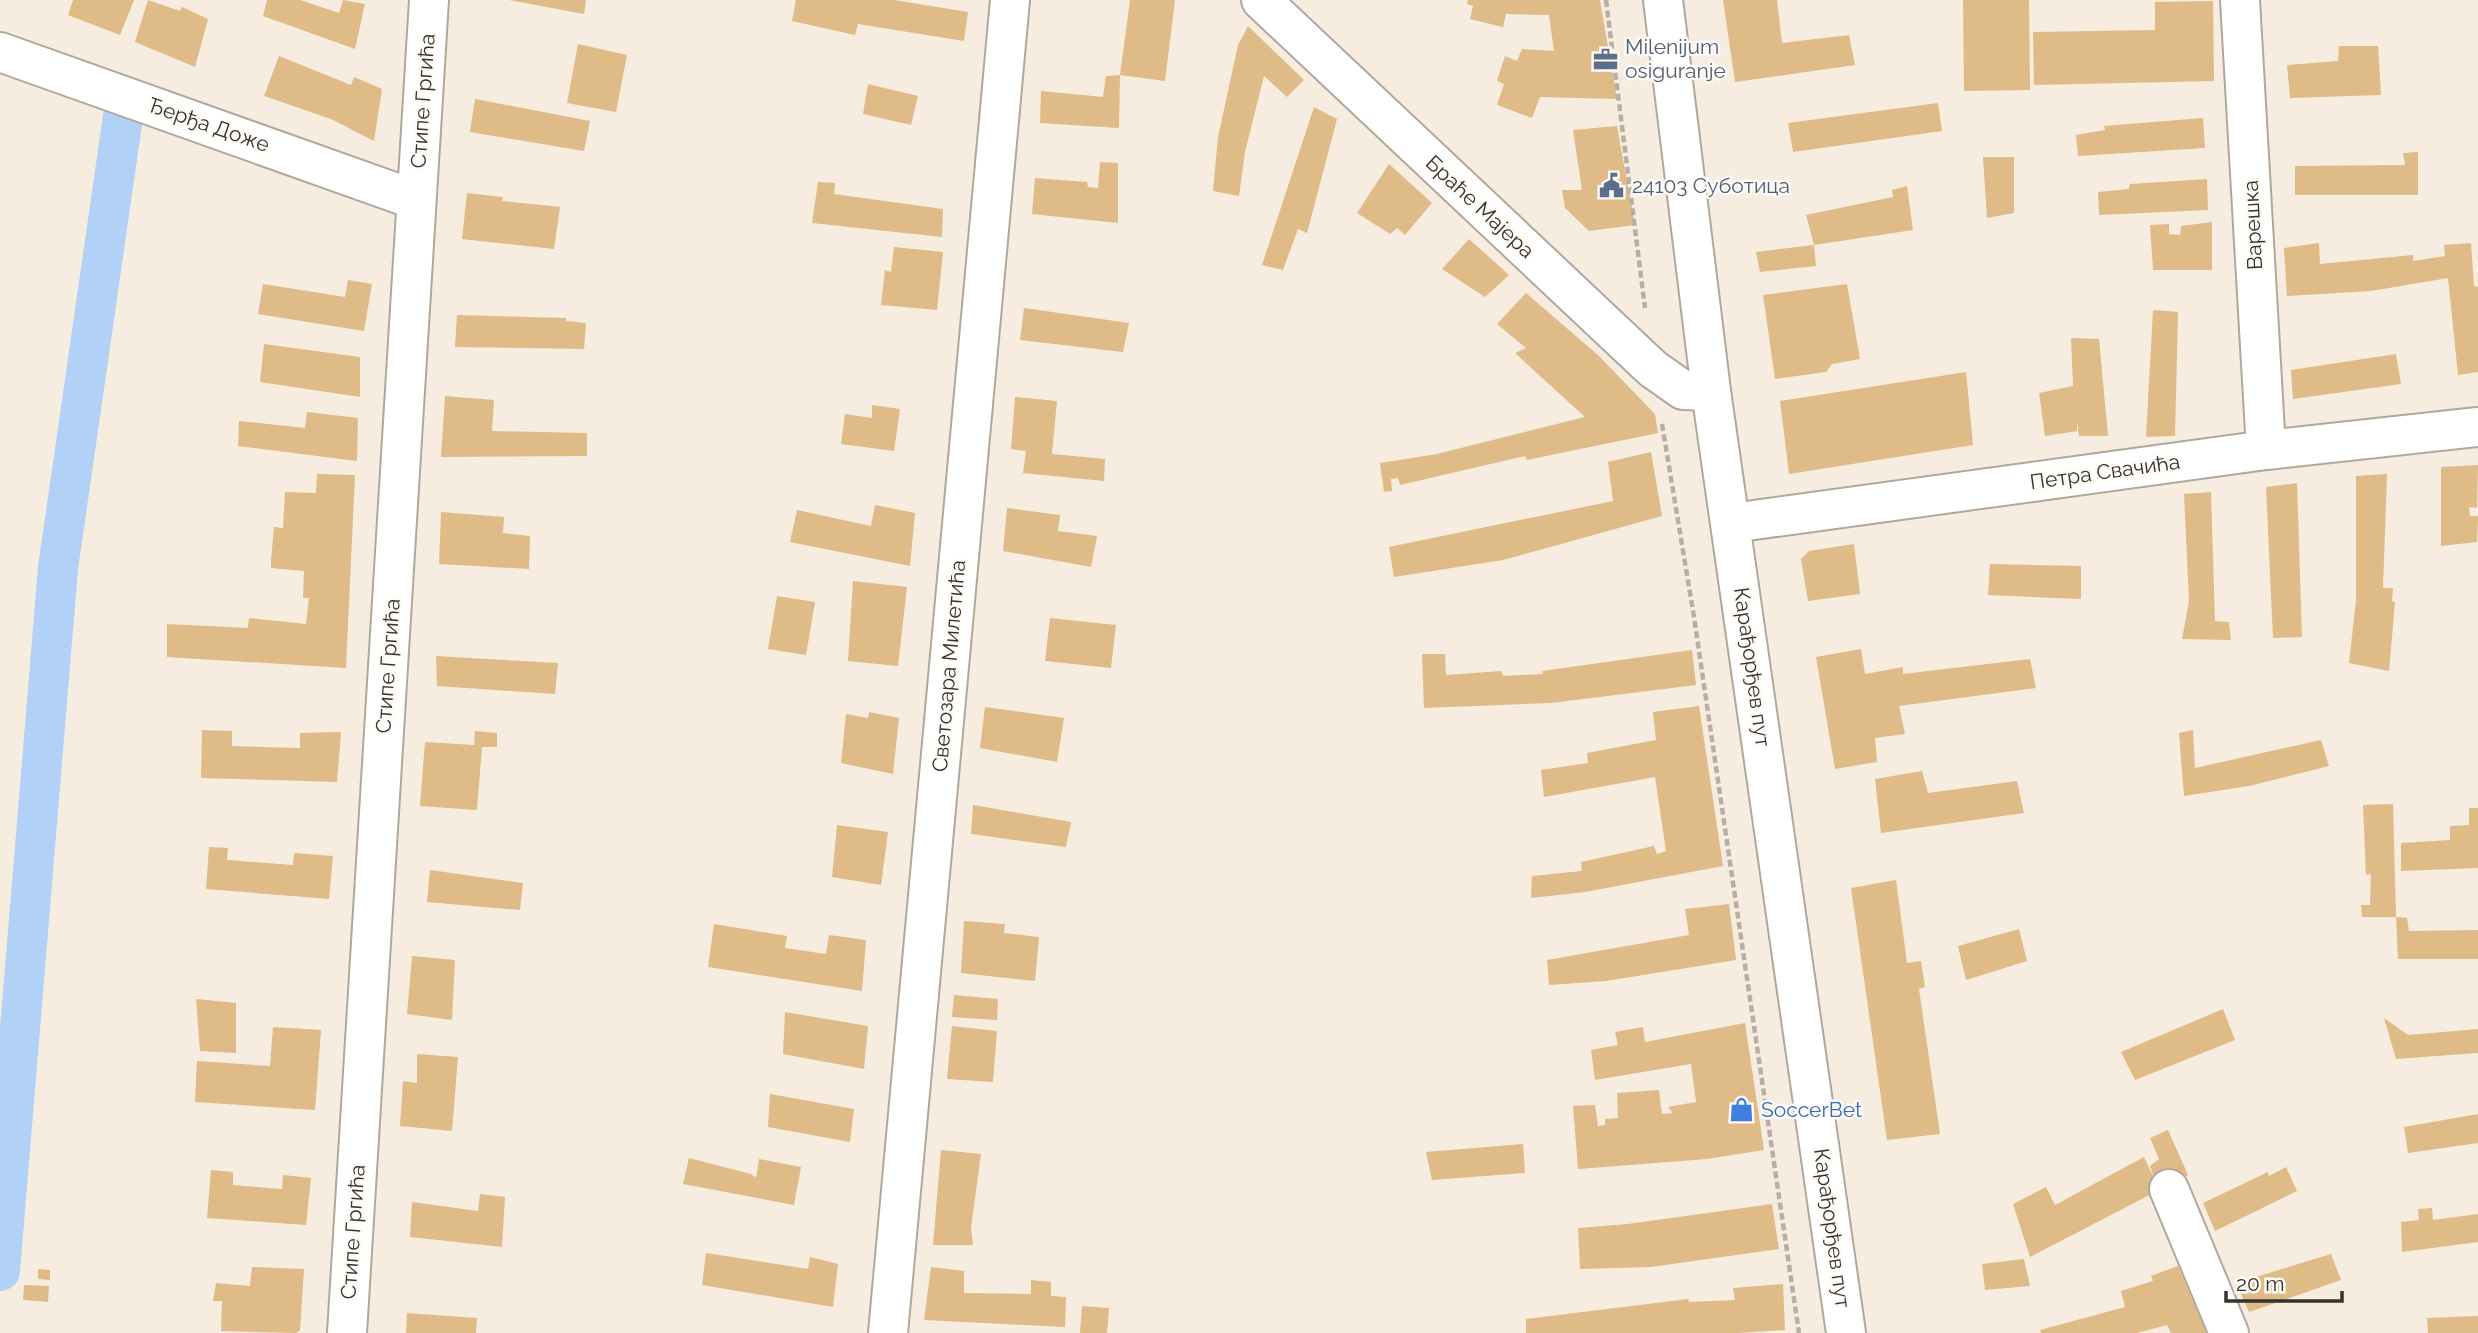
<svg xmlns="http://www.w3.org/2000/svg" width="2478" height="1333" font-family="Raleway,sans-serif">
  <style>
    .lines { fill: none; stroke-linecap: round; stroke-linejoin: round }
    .canal { stroke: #b1d1f7; stroke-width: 40 }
    .building { fill: #dfbb88 }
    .minor-casing { stroke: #b1a89c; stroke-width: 42 }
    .tertiary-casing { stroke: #b1a89c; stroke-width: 42 }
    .secondary-casing { stroke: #b1a89c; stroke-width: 42 }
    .path { stroke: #b7afa5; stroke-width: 4.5; stroke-dasharray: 7 3.5; stroke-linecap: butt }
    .minor { stroke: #fff; stroke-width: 38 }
    .tertiary { stroke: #fff; stroke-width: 38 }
    .secondary { stroke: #fff; stroke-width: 38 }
    .labels { text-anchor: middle; stroke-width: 5; stroke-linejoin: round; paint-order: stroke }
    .service-label { font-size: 21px; fill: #4e5e75; stroke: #fefaf5; text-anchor: start }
    .street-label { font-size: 21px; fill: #36332e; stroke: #fefaf5 }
    .shop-label { font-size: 21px; fill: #366cbe; stroke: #fefaf5; text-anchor: start }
  </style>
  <rect width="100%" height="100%" fill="#f6ecdf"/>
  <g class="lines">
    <path class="canal" d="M0,1271L58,568L126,96"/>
  </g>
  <path class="building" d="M73,0H134L120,35L68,15Z
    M148,0L180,11L182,7L208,19L195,67L135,42Z
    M267,0H300L339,13L343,0L365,4L355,49L263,16Z
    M509,0H586L584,14Z
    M796,0H894L968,12L964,41L858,24L855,35L792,21Z
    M1130,0H1175L1165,81L1120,75Z
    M1468,0H1600L1617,99L1540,97L1532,118L1497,105L1504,84L1497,81L1505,56L1517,61L1522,49L1554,51L1549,15L1506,14L1503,27L1470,19L1473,6L1467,4Z
    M1723,0H1777L1782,43L1849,35L1855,65L1735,82Z
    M1963,0H2029L2030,90L1964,91Z
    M2213,1L2214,81L2034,85L2033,32L2155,30V2Z
    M1248,26L1304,80L1287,97L1264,76L1245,152L1239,196L1213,191L1218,137L1238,45Z
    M578,44L627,55L616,112L567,103Z
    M2339,46H2378L2381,95L2290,98L2287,65L2338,61Z
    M279,56L351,85L354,77L382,89L374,141L331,119L264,96Z
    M1120,75L1119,128L1040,123L1041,91L1103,97L1106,76Z
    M868,84L918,96L911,125L863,114Z
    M475,99L590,121L584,151L470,132Z
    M1938,103L1942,131L1793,152L1788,123Z
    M1314,107L1337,119L1307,233L1298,229L1283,270L1262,265Z
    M2203,118L2205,148L2078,156L2076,135L2105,130L2104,126Z
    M1617,126L1635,225L1589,231L1565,208L1562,190H1582L1573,130Z
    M2418,152V195H2295V166L2405,165L2403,153Z
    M1983,157H2014V213L1987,218Z
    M1100,162L1118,163V223L1032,214L1035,178L1087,182L1088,187L1098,188Z
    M1389,164L1432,203L1405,235L1397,228L1390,234L1357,213Z
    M2207,179L2208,210L2099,215L2098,192L2129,189L2130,184Z
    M818,182L835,183L834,194L943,209L942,237L812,223Z
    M1907,186L1913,230L1814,245L1816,266L1760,272L1756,252L1814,245L1806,215L1893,197L1892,190Z
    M467,193L503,197L502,201L560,207L554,249L462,239Z
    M2212,222V270H2153L2150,225L2169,224V234L2180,235L2181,226Z
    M1469,239L1509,275L1485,297L1442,269Z
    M2319,243L2320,264L2413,255V261L2445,256L2444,245L2471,243L2474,286L2478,287V372L2458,375L2448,278L2371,291L2287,296L2284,248Z
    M894,247L943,252L937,310L881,305L885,270L891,272Z
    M348,280L372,284L364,331L258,314L263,284L345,297Z
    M1847,284L1860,359L1832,364L1826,372L1775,379L1763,295Z
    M1526,293L1599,356L1655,414L1658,433L1527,460L1525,456L1400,485L1398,478L1391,479L1392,491L1384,492L1380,463L1437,454L1585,417L1515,353L1526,348L1497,324Z
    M1024,308L1129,323L1123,352L1020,340Z
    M2153,310L2178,312L2175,436L2146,437Z
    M457,315L566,318V321L586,323L584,349L455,347Z
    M2071,338L2099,339L2108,436H2079L2077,420V431L2045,436L2039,393L2073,386Z
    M264,344L360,357V397L260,382Z
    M2396,354L2401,384L2293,399L2291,370Z
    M1966,372L1973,445L1789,474L1780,401Z
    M445,396L494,400L492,431L587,433V456L441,457Z
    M1015,397L1057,401L1052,454L1105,459L1104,481L1023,473L1026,451L1011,449Z
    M872,405L900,409L894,451L841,444L845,414L872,418Z
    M307,412L358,418L357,461L238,446L239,421L305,428Z
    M1651,452L1662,516L1503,560L1394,577L1389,547L1613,501L1608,462Z
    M2478,465L2477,508L2469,507L2470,516H2478L2477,542L2441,546V467Z
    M317,474L355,475L346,668L167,657V624L248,628L249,618L306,624L309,598H303L304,571L271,568V560L274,527L283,528L285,492L316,493Z
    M2387,474L2383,588H2393L2392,601L2395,602L2389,671L2349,663L2356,600V476Z
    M2297,483L2302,637L2273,638L2266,487Z
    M2211,492L2215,621L2229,622L2231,640L2182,639L2189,601L2184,494Z
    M875,505L915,513L910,566L790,542L797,510L871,526Z
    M1007,508L1060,515L1058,531L1097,536L1091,567L1003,551Z
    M441,512L504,517L503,533L530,536L529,569L439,564Z
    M1854,544L1860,594L1808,601L1801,559L1809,551Z
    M1990,564L2081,566V599L1988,595Z
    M853,581L907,587L898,666L848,661Z
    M777,596L815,602L806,655L768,649Z
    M1050,618L1116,625L1111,668L1045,661Z
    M1861,649L1865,674L1903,667V674L2030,659L2036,688L1899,706L1905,734L1875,738L1877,762L1835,769L1816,657Z
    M1692,650L1696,685L1551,703L1424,708L1422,654H1445L1446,675L1501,671L1503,676L1543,674L1542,671Z
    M436,656L558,663L555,694L437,686Z
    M1699,706L1723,866L1585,892L1531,898L1532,876L1582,871L1581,862L1654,846L1657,854L1666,851L1655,777L1544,797L1541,770L1588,763L1587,753L1656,740L1653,712Z
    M985,707L1064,718L1057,762L980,748Z
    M869,712L899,718L893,774L841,763L846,714L868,718Z
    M202,730L232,731V746L300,748V733L341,732L337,782L201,778Z
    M2193,730L2195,768L2321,740L2329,766L2249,786L2184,796L2179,733Z
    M475,731L497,733V747H482L477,810L420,806L425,742L474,745Z
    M1922,771L1928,793L2017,781L2024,813L1881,833L1875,779Z
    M2393,804L2396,917H2362L2361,905H2370L2371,874L2366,875L2363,805Z
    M973,805L1071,822L1066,847L971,834Z
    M2469,808H2478V868L2401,871V843L2450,840V826L2469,825Z
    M837,825L888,832L881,885L832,877Z
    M209,847L228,848L227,860L293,865L294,853L333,856L329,899L206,889Z
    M430,870L523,883L520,910L427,902Z
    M1896,880L1907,963L1921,961L1925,987L1919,989L1940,1134L1887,1140L1851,888Z
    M1729,904L1736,960L1606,981L1549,985L1547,960L1689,935L1685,909Z
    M2396,917L2407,918L2409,931L2478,930V959H2398Z
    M964,921L1005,924L1004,933L1039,937L1035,981L961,973Z
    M714,924L787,936L785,948L826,954L829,935L866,940L862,991L708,967Z
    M2019,929L2027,961L1966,980L1958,946Z
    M412,956L455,960L452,1020L407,1014Z
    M954,995L998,999L997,1020L952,1017Z
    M196,999L236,1003V1053L200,1051Z
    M2223,1009L2235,1040L2135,1080L2121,1052Z
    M785,1012L868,1026L864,1069L783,1054Z
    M2384,1018L2408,1035L2478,1029V1053L2396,1059Z
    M1745,1023L1764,1150L1707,1159L1578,1169L1573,1106L1595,1105L1598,1126L1605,1125V1119L1618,1118L1617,1093L1659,1090L1662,1114L1673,1113L1668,1107L1696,1102L1691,1064L1595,1080L1591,1050L1618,1045L1615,1032L1643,1027L1645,1042Z
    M952,1026L997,1031L993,1082L947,1079Z
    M273,1027L321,1030L315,1110L195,1102L197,1061L270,1066Z
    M417,1054L458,1057L452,1131L400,1126L403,1081L417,1083Z
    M770,1094L854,1109L850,1142L768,1127Z
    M2478,1114V1143L2408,1153L2404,1127Z
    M2168,1130L2188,1175L2030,1257L2013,1204L2046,1187L2055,1205L2144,1157L2155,1180L2150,1166L2159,1159L2150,1138Z
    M1523,1144L1525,1173L1432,1180L1426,1152Z
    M941,1150L981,1154L971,1228L973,1245H933Z
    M689,1158L751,1174L756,1178L759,1159L801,1167L794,1205L683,1184Z
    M2286,1167L2297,1191L2215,1231L2203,1203L2268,1172L2269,1176Z
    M211,1170L233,1172V1185L282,1189L283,1175L311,1178L306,1225L207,1218Z
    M480,1194L505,1197L502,1247L410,1237L412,1202L478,1211Z
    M1772,1204L1779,1249L1651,1267L1580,1269L1578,1228L1628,1224Z
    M2432,1208L2433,1220L2478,1214V1242L2402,1252L2401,1222L2419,1220L2418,1209Z
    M706,1253L808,1269L810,1257L838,1264L833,1307L702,1285Z
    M2331,1254L2341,1280L2249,1312L2236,1283Z
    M2024,1259L2030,1286L1985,1290L1982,1264Z
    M2178,1266L2207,1333H2171L2167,1325L2137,1333H2041L2040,1330L2125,1307L2121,1291L2153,1281L2151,1276Z
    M252,1267L304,1269L300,1330L296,1333L221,1331L222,1301H213L216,1283L250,1286Z
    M931,1267L964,1271V1293L1031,1294V1280L1051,1282V1296L1066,1297L1065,1327L924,1320Z
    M38,1269L50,1270V1280L38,1279Z
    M1783,1284L1785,1330L1738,1333H1526V1319L1688,1299L1689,1302L1735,1300L1733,1288Z
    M24,1285L49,1286L48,1302L23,1300Z
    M1082,1306L1109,1308L1107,1333H1080Z
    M407,1313L477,1318L476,1333H406Z
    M2478,1316V1333H2428L2427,1318Z"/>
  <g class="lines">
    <defs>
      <path id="minor" d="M2240,0L2266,450
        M0,52L416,200
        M1732,523L2266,450L2478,427
        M2169,1189L2229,1333
        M347,1333L429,0
        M888,1333L1010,0"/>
      <path id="tertiary" d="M1261,0L1653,369L1683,390L1711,391"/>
      <path id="secondary" d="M1663,0L1711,391L1846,1333"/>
    </defs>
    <use href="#minor" class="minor-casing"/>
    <use href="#tertiary" class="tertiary-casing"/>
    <use href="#secondary" class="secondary-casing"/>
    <path class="path" d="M1606,0L1645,308
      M1662,424L1694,617L1799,1333"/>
    <use href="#minor" class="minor"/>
    <use href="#tertiary" class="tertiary"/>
    <use href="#secondary" class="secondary"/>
  </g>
  <defs>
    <symbol id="office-bare" viewBox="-9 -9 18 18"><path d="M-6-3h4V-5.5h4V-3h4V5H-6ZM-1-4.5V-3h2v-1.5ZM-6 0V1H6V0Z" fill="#5c6f8a" stroke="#fefaf5" stroke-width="2.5" paint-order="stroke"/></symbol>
    <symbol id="civic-bare" viewBox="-9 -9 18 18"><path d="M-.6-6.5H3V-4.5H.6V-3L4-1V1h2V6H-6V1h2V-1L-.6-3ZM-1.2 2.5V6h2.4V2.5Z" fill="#5c6f8a" stroke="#fefaf5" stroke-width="2.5" paint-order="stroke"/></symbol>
    <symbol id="shop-bare" viewBox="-9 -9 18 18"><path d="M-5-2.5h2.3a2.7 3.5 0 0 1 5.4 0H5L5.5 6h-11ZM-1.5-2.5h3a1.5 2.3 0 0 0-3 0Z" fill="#3f7fe0" stroke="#fefaf5" stroke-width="2.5" paint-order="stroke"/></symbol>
  </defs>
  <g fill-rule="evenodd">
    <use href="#office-bare" x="1588" y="42" width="35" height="35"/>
    <use href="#civic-bare" x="1594" y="168" width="35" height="35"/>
    <use href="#shop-bare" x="1724" y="1092" width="35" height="35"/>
  </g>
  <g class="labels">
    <g class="service-label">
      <text x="1625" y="54">Milenijum<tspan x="1625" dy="24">osiguranje</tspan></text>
      <text x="1632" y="193">24103 Суботица</text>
    </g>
    <g class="street-label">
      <text transform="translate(423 101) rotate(-86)" y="7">Стипе Гргића</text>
      <text transform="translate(209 125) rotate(19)" y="7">Ђерђа Доже</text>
      <text transform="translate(1480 207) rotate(43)" y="7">Браће Мајера</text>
      <text transform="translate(2253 225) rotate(-93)" y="7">Варешка</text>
      <text transform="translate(2105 472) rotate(-8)" y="7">Петра Свачића</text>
      <text transform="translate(388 666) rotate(-86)" y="7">Стипе Гргића</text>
      <text transform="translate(949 666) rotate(-85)" y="7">Светозара Милетића</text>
      <text transform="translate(1752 667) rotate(82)" y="7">Карађорђев пут</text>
      <text transform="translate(1832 1228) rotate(82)" y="7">Карађорђев пут</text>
      <text transform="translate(353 1232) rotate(-86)" y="7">Стипе Гргића</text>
    </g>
    <g class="shop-label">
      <text x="1761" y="1117">SoccerBet</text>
    </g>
  </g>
  <path d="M2226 1291v10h116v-10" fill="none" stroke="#36332e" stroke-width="3.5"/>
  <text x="2236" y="1291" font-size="21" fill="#36332e" stroke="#fefaf5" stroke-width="5" paint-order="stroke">20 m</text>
</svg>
